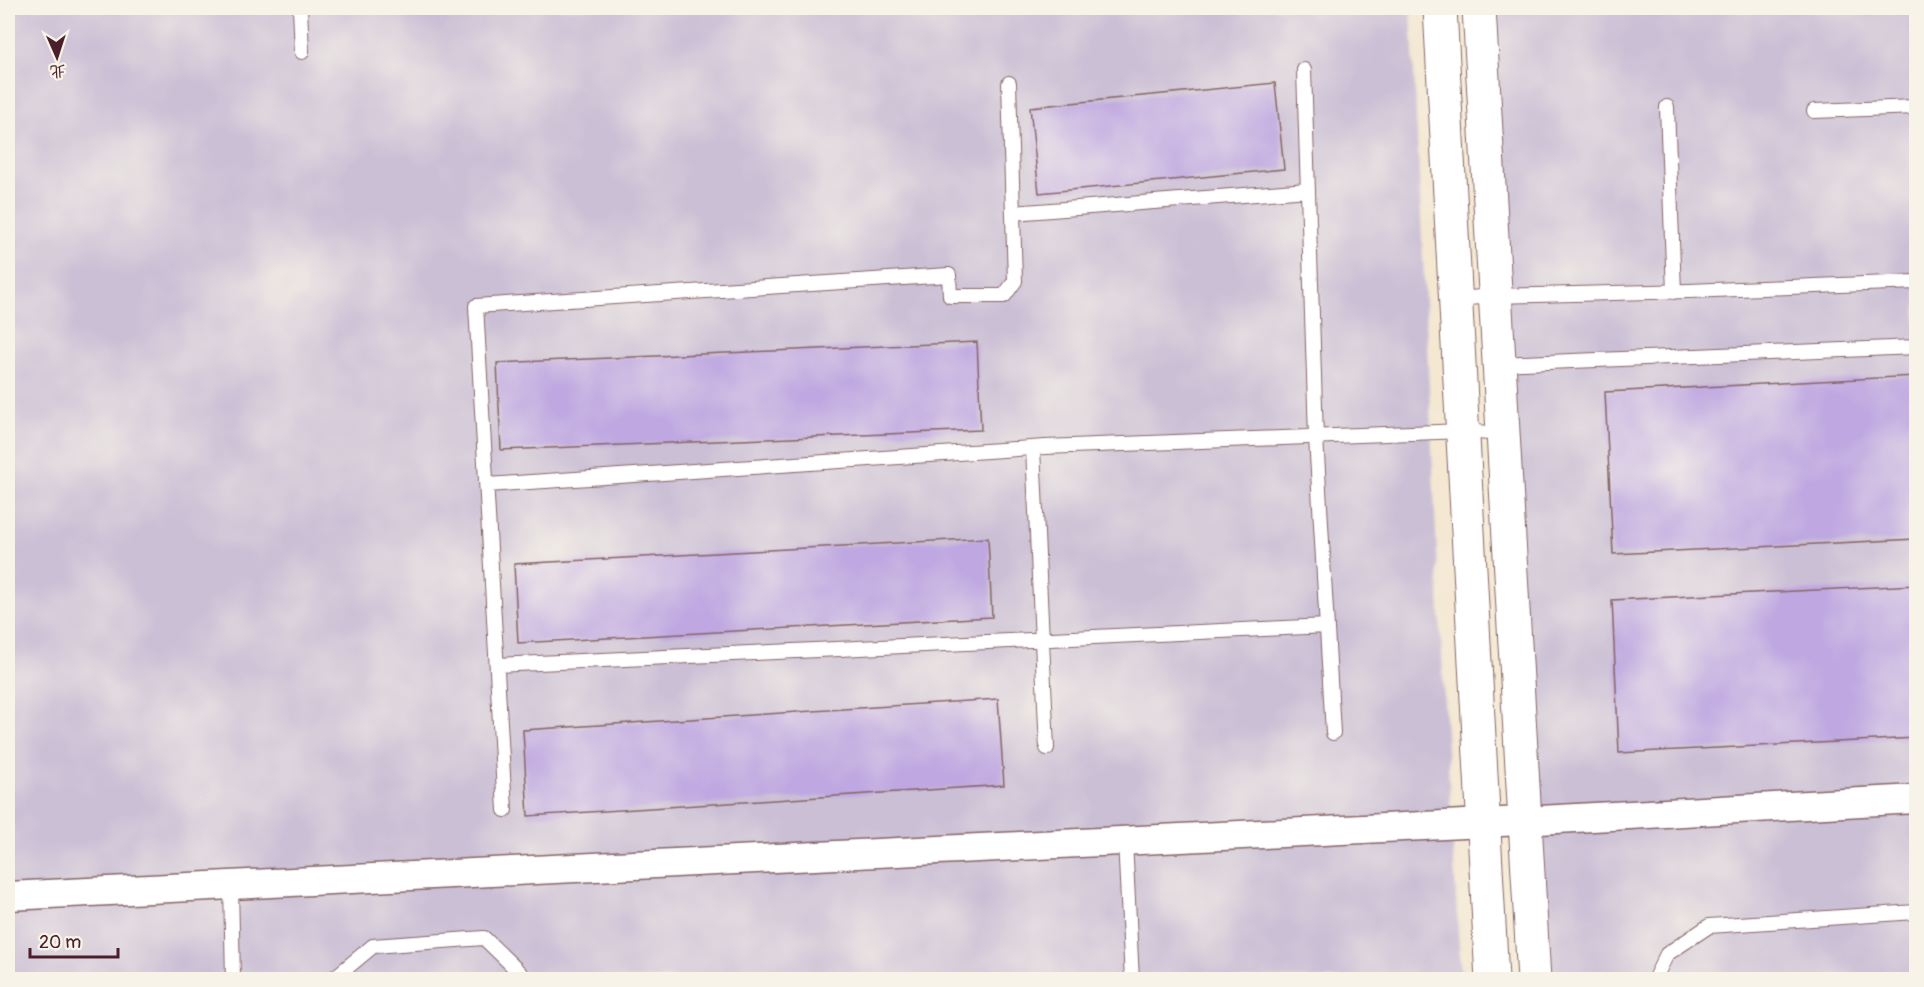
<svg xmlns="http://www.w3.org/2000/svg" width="1924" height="987" font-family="Pangolin,'LXGW WenKai TC',sans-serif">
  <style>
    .industrial { fill: #cbbfd5 }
    .building { fill: #bfa8e1 }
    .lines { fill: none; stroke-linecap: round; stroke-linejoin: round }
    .lane-casing { stroke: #866566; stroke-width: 16 }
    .street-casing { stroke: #866566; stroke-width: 31 }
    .secondary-casing { stroke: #866566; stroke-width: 35 }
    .lane { stroke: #fff; stroke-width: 14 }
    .street { stroke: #fff; stroke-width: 28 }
    .secondary { stroke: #fff; stroke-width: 33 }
  </style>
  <rect width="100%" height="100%" fill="#f7f3e8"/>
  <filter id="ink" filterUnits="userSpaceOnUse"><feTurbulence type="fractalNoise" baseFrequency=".0167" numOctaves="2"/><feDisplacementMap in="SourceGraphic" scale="12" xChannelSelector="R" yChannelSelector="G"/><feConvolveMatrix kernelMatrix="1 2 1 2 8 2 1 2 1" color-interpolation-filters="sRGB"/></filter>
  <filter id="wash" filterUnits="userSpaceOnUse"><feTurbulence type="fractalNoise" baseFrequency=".008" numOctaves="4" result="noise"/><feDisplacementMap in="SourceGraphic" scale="24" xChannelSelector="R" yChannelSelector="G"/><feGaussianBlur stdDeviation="1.35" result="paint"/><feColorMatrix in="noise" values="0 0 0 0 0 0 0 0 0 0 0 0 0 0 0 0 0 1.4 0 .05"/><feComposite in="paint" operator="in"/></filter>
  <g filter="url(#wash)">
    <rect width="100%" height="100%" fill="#f4e8d3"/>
    <path class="industrial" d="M8,8H1411L1444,699L1461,979H8Z
      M1488,8H1916V979H1541Z"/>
    <g id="blocks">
      <path class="building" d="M1275,83L1284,169L1039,193L1030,107Z
        M977,342L981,430L501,450L497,363Z
        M1916,376V539L1613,554L1605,392Z
        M988,538L992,617L518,643L514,564Z
        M1916,585V738L1619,753L1612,600Z
        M998,699L1004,785L528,816L523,730Z"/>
    </g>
  </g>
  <g filter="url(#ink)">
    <use href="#blocks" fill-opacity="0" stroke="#866566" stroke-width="1.5"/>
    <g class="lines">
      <defs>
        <path id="lane" d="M300,8L302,52
          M1304,70L1316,437L1333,733
          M1667,107L1674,292
          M1814,111L1916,107
          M1013,213L1308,190
          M1455,299L1495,296L1689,291L1916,282
          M1499,364L1916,347
          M1033,448L1047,748
          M487,485L1045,447L1463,431L1503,434
          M497,665L1327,626
          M505,810L476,306L949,275L950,296H1004L1015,281L1009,83
          M1125,841L1132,980
          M231,886L233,980
          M332,980L373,946L484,938L520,973V980
          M1654,980L1667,954L1709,926L1916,912"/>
        <path id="street" d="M8,896L1484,823L1916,799"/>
        <path id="secondary" d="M1440,8L1492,980
          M1479,8L1534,980"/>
      </defs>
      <use href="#lane" class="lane-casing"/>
      <use href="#street" class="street-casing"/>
      <use href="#secondary" class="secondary-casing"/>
      <use href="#lane" class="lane"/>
      <use href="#street" class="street"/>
      <use href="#secondary" class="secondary"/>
    </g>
  </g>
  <rect width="1924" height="987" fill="none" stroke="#f7f3e8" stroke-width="30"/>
  <g transform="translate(57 57) rotate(177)" stroke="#f7f3e8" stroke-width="4.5" paint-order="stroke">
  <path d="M0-4.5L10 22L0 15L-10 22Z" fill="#4a1f2b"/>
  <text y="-9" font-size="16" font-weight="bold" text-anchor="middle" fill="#4a1f2b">北</text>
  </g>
  <path d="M30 948v9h88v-9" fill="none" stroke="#4a1f2b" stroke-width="3"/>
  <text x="39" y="948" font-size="18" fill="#4a1f2b" stroke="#f7f3e8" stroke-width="4.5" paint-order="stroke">20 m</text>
</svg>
